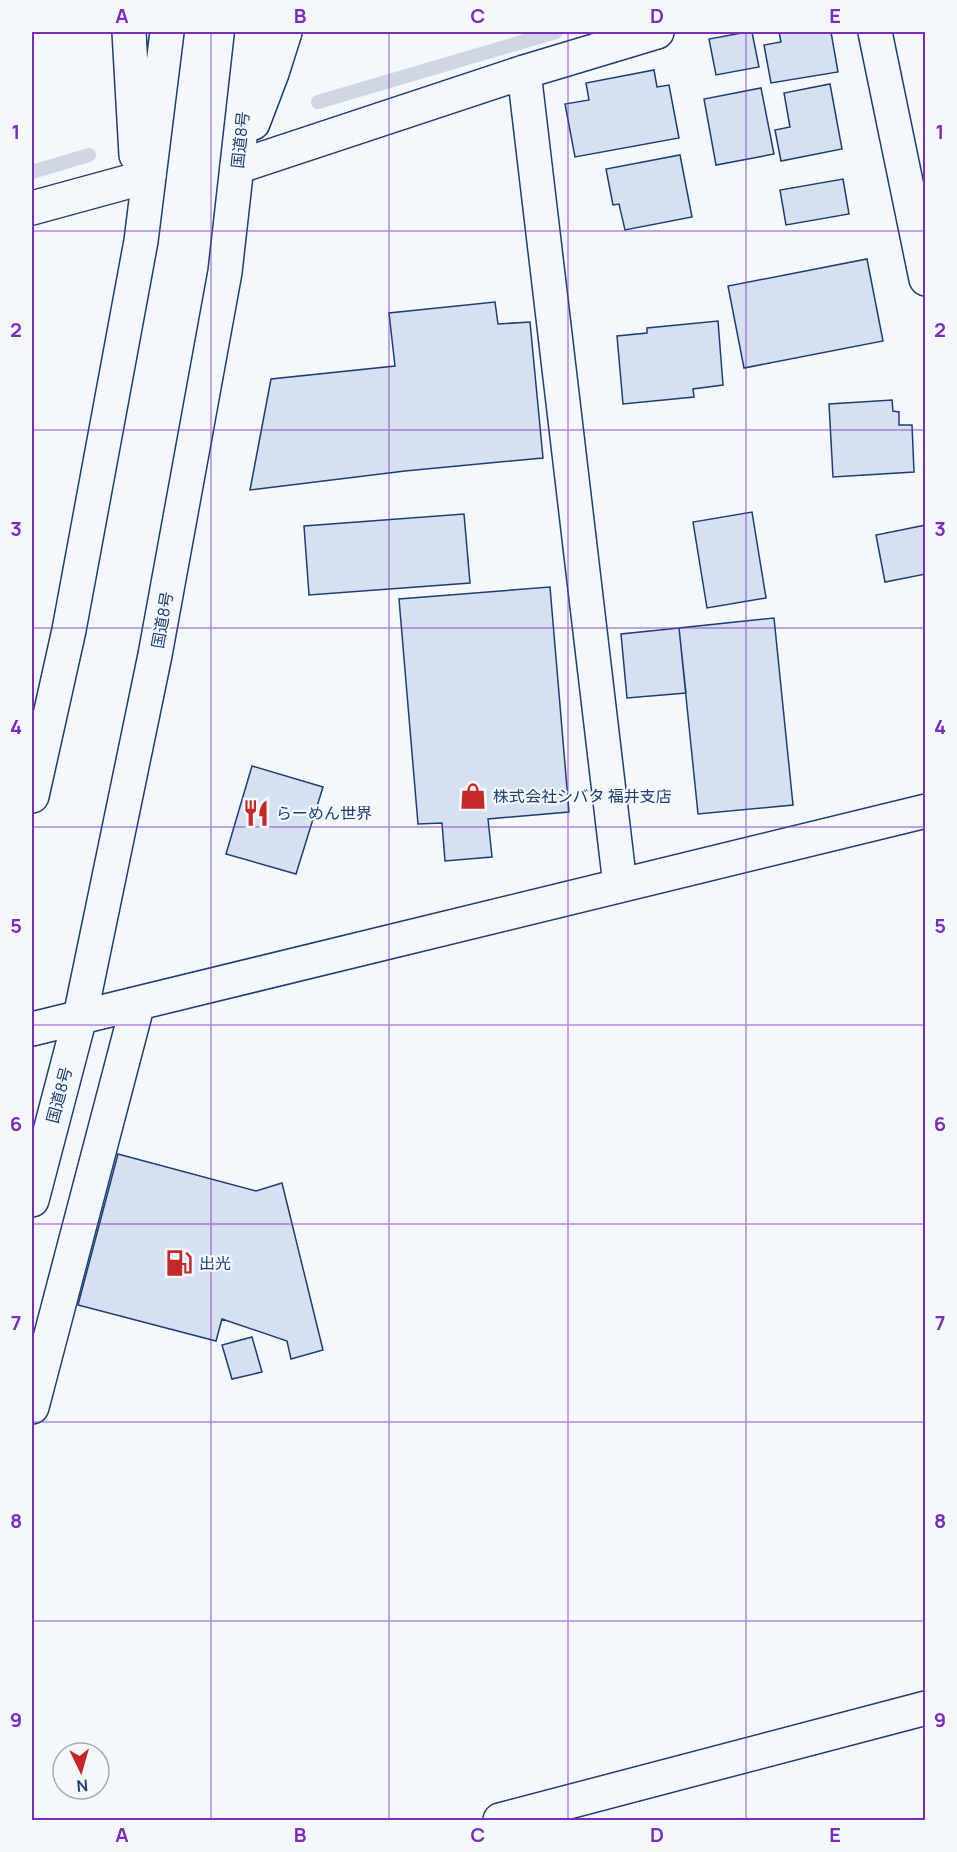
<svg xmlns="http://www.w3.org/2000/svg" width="957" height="1852" font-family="Manrope,'Noto Sans JP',sans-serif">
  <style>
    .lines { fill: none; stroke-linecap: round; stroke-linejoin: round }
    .stream { stroke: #cfd7e4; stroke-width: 14 }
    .building { fill: #d5e0f0; stroke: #1d3f73; stroke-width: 1.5 }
    .minor-casing { stroke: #1d3f73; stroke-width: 36 }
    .trunk-casing { stroke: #1d3f73; stroke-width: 36 }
    .minor { stroke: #f4f7fb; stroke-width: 33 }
    .trunk { stroke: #f4f7fb; stroke-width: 33 }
    .grid { fill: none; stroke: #7b2cbf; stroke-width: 1.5; stroke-opacity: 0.55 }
    .labels { text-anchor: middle; stroke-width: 4.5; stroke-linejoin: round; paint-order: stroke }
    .street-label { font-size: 16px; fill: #1d3f73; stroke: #f4f7fb }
    .poi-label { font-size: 16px; fill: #1d3f73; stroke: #f4f7fb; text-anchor: start }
    .neatline { fill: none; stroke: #7b2cbf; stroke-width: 2 }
    .grid-label { font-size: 20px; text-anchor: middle; font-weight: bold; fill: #7b2cbf }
  </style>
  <rect width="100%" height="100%" fill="#f4f7fb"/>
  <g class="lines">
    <path class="stream" d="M318,102L556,32
      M32,172L89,155"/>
  </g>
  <path class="building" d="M747,32H752L759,67L716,75L709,39Z
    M779,32H831L838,72L771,83L764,45L781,42Z
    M654,70L657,87L669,85L679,138L575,157L565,104L589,100L586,83Z
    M830,84L842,149L781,161L775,130L790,127L784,93Z
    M761,88L774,154L716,165L704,99Z
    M680,155L692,217L625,230L619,204L613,205L606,169Z
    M843,179L849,214L786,225L780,190Z
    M867,259L883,341L744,368L728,286Z
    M495,302L498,324L530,322L543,458L405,471L250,490L271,379L395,366L389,313Z
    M718,321L723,385L693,389L694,397L623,404L617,336L647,333V328Z
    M892,400L893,411L899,412V425H912L914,472L833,477L829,404Z
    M752,512L766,598L707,608L693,522Z
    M464,514L470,583L309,595L304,526Z
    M926,525V574L885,582L876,535Z
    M550,587L569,812L488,819L492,857L445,861L442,823L418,824L399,599Z
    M774,618L793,805L698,814L679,628Z
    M679,628L686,693L627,698L621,634Z
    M252,766L323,787L296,874L226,854Z
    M118,1154L256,1191L282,1183L323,1350L291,1359L287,1341L222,1319L216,1341L78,1305Z
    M252,1337L262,1372L232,1379L222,1345Z"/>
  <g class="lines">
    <defs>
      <path id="minor" d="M875,32L926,279
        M524,72L620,885
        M237,167L524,72L657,32
        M32,208L149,176
        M32,1029L926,811
        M32,1407L138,1003
        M500,1820L926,1708"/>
      <path id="trunk" d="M129,32L136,155
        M253,123L272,73L285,32
        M32,796L69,630L141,241L167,32
        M32,1200L80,1017L155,655L225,272L252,32"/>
    </defs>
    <use href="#minor" class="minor-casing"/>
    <use href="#trunk" class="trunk-casing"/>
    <use href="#minor" class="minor"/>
    <use href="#trunk" class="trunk"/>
  </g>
  <path class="grid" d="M211,32V1820M389,32V1820M568,32V1820M746,32V1820M32,231H926M32,430H926M32,628H926M32,827H926M32,1025H926M32,1224H926M32,1422H926M32,1621H926"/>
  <defs>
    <symbol id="shop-bare" viewBox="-9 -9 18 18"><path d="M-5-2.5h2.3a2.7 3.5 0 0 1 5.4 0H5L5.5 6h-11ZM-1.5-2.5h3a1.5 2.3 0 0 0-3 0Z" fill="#c62828" stroke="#f4f7fb" stroke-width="2.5" paint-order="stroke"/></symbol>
    <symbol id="restaurant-bare" viewBox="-9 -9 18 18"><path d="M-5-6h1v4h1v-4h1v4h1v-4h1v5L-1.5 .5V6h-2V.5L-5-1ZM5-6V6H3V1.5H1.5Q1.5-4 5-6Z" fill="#c62828" stroke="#f4f7fb" stroke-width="2.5" paint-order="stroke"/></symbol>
    <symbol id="fuel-bare" viewBox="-9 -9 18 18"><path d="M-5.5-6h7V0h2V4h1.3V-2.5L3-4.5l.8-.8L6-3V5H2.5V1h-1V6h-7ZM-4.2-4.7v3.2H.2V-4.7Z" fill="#c62828" stroke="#f4f7fb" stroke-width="2.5" paint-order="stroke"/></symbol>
  </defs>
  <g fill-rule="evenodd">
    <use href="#shop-bare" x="454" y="777" width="38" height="38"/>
    <use href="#restaurant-bare" x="237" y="794" width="38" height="38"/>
    <use href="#fuel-bare" x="160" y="1244" width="38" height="38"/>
  </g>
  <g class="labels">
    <g class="street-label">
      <text transform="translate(240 140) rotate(-84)" y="6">国道8号</text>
      <text transform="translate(162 620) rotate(-80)" y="6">国道8号</text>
      <text transform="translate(59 1095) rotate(-75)" y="6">国道8号</text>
    </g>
    <g class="poi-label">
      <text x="493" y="802">株式会社シバタ 福井支店</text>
      <text x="276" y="819">らーめん世界</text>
      <text x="199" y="1269">出光</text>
    </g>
  </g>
  <rect width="957" height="1852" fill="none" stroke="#f4f7fb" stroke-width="66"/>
  <g transform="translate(81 1771) rotate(175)"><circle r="28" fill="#f4f7fb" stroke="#9eadc5" stroke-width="1.5"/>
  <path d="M0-4.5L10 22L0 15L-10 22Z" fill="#c62828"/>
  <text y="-9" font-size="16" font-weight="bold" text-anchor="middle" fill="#1d3f73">N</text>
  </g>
  <rect x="33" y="33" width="891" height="1786" class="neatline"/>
  <g class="grid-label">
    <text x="122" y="23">A</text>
    <text x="300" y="23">B</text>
    <text x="478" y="23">C</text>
    <text x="657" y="23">D</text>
    <text x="835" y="23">E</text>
    <text x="16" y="139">1</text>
    <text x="940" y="139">1</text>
    <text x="16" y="337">2</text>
    <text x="940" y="337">2</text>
    <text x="16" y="536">3</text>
    <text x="940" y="536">3</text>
    <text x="16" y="734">4</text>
    <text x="940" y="734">4</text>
    <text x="16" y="933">5</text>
    <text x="940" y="933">5</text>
    <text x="16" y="1131">6</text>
    <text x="940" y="1131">6</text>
    <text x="16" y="1330">7</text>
    <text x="940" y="1330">7</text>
    <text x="16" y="1528">8</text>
    <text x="940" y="1528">8</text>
    <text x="16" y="1727">9</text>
    <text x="940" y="1727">9</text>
    <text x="122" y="1842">A</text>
    <text x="300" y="1842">B</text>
    <text x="478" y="1842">C</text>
    <text x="657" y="1842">D</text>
    <text x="835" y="1842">E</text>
  </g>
</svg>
